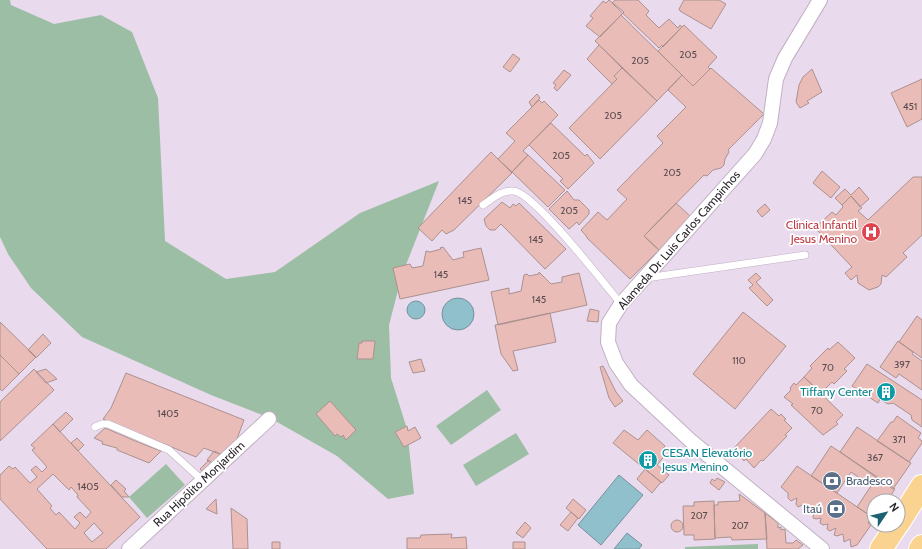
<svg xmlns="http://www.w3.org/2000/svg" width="922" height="549" font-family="Cabin,sans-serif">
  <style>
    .green { fill: #9cbea4 }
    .water { fill: #91c0cd; stroke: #72929d }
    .building { fill: #e9bcb8; stroke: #ab918f; fill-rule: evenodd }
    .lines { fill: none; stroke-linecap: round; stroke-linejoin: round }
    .service-casing { stroke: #c0b0c2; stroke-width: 8 }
    .minor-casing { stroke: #c0b0c2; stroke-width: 16 }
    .primary-casing { stroke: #fff; stroke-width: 24 }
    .service { stroke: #fff; stroke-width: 7 }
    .minor { stroke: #fff; stroke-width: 14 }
    .primary { stroke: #fbd390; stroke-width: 22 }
    .labels { text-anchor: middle; stroke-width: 3.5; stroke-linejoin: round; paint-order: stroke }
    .number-label { font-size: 10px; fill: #5a4b4f }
    .health-label { font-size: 12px; fill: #be3a42; stroke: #fff; text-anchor: end }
    .street-label { font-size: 12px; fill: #2b252c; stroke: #fff }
    .culture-label { font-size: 12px; fill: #0d838f; stroke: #fff; text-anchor: end }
    .service-label { font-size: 12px; fill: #4e5e75; stroke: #fff; text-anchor: start }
  </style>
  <rect width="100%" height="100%" fill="#eadaed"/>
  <path class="green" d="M0,0H10L11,5L54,24L101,15L132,32L158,98L165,241L226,279L275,272L360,213L439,181L402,275L389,325L391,378L407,429L414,494L388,499L337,456L270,418L211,395L82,337L31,288L8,254L0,237Z
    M487,390L501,410L451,445L436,426Z
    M516,433L529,454L476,486L463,465Z
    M166,464L185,485L147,518L129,497Z
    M758,544V549H685V547Z"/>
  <path class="water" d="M442 314a16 16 0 1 1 32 0a16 16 0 1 1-32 0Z
    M407 310a9 9 0 1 1 18 0a9 9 0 1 1-18 0Z
    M619,475L643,495L601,545L578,525Z
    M627,533L642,545L639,549H614Z"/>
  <path class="building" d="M609,0L624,12L600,37L586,26L593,18L590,16L603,1L606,3Z
    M615,0H638L649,11L646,15L659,28L669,19L678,28L680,25L682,27L663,47L662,45L659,48L612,3Z
    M684,0H719L726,4L711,29L680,11L679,9Z
    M621,15L682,75L657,101L595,41Z
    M684,25L717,57L708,67L710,69L693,86L658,51Z
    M599,45L622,68L614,76L617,79L612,84L587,59Z
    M513,54L520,59L510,72L503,67Z
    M622,68L657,101L600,159L569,128L617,79L614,76Z
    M711,68L764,114L728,150L729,152L725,159L724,165L721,168L713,170L707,176L704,175L644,236L659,250L630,279L587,238V237L581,230L598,212L607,220L627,199L617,190L663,143L657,136L686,107L668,90L682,75L693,86Z
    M812,69L822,92L807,101L809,103L800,108L796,102L799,85L803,77Z
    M564,70L571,75L557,91L554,88L556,85L553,83Z
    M922,79V119L907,127L891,93Z
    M537,94L540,98L532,107L529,102Z
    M539,100L542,103L544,101L558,115L523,151L528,155L512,172L498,159L515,141L506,133Z
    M551,123L585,156L587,154L594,163L568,189L560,181L563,179L529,145Z
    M491,152L512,173L454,230L446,234L442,230L432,241L418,228Z
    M528,155L565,190L548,207L512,172Z
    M822,171L840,187L831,198L813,183Z
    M913,177H922V235L903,253L907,257L886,277L882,275L881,284L878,287L869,290L858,283L857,275L851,280L845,273L852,267L817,230L819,227L818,225L832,212L836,215L843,207L842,205L851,196L862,208L858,211L868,220Z
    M859,187L869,199L860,207L851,196L842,205L835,198L845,189L851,195Z
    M567,191L574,200H579L589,210V214L579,225L577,222L569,229L549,209Z
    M502,202L510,208L513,204L516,206L519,203L566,249L545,269L501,224L495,230H490L486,226L484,219Z
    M676,203L691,217L659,250L644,236Z
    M765,204L770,210L762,217L757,211Z
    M443,247L453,260L464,257L463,252L481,248L489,280L400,299L393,268L410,264L412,268L423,266L426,251L430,252L441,249L440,248Z
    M539,272L551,284L562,282V277L579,273L587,305L498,325L491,292L509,288V294L521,291L524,275L527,274L529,276L539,274Z
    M756,273L761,278L756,282L773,300L767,306L749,288L753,285L748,280Z
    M590,309L599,311L598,322L587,321Z
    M743,312L786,346L735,409L693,374Z
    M550,313L556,342L513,351L518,370L513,371L501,354L495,325Z
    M917,316L922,320V358L899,342Z
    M0,322L36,357L19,374L0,355Z
    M43,334L51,343L36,358L28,350Z
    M362,341H375L373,359H357L359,343H362Z
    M898,341L913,352L912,354L922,361V390L899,374L896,378L880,367Z
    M838,342L855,358L844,369L847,371L834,384L832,382L821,393L804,377L812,368L810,366L828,348L829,350Z
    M0,355L19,374L2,391L0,389Z
    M421,359L425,371L413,373L409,362Z
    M867,364L922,400V427L912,420L911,415L893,403L888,404L880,399L878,403L852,386Z
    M603,366L616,392L623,401L615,407L609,398L600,367Z
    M34,369L54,390L0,441V402Z
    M46,369L57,379L46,383L36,372Z
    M126,373L244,420L232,452L227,457L204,448L196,457L103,419L111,408Z
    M804,377L843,415L836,422L838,424L823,435L791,405L793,404L784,397L791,390L790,388L794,383L796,385Z
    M330,401L356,430L346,440L343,435L341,437L337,434L335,436L316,414Z
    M771,409L779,416L781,414L786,419L784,420L792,428L785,435L787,436L763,461L761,460L754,468L746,459L744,461L740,456L742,455L734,448Z
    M66,412L73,419L60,432L53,424Z
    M897,416L921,433L918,438L922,441V443L909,462L877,441L891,422H893Z
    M53,424L140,517L106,549H47L0,499V475L9,466L13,469L15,467L30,483L37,477L31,470L36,466L42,472L47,467L32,450L35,448L31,445ZM53,474L69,490L71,487L78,495L77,497L91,512L86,518L80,512L74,517L80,523L75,529L59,512L56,515L50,508L52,506L37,489ZM94,523L103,533L92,542L84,533Z
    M407,426L408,431L415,427L421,438L404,447L395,432Z
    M857,427L911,463L893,489L840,452Z
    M105,428L140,443L161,451L149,463L117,450V448L102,444L103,442L94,438Z
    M624,430L638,440L647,430L665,446L662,450L666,454L657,465L669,475L662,483L613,443Z
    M77,438L84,445L78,451L71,443Z
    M831,446L895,489L887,501H874V518L857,507L871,486L851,472L837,493L811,476Z
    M214,451L227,457L216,468L207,460Z
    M209,460L216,467L206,476L200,469Z
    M797,466L872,517L868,523L871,525L857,545L851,547L850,539L844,542L843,534L837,536L834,535L836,528L830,531L827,529L828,524L823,525L820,523L821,518L816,519L813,518L814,512L804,504L798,507L796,504L797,498L791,501L788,498V493L781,487Z
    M645,469L661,482L652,493L637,479Z
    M717,478L725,482L719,490L710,483L712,479L715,481Z
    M116,480L126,489L124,491L129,497H122L111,485Z
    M739,494L765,513L767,539L732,540L731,537L715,538L714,505H718V502L740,501Z
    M216,499L217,514L206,509Z
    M573,499L586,510L579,519L566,508Z
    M714,501L715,539L694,540V535H684L683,506H694V502Z
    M231,508L247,519L248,549H233Z
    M571,512L578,518L568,531L560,525Z
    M765,513L778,523V528L781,527V530L785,529L786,543H793L796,540L803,545L798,549H767Z
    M671 526a6 6 0 1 1 12 0a6 6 0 1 1-12 0Z
    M525,522L531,528L523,538L516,533Z
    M452,534L451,538L466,537L467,549H407V538H420L421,535Z
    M272,542H280V549H272Z
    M513,542H525V549H513Z"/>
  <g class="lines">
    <defs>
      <path id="service" d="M483,205C492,199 502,190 513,191C533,191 605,285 621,304
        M646,278L805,255
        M95,427L102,424H108L169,450L203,481"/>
      <path id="minor" d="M820,0L785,58L776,79L770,123L764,139L755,154L621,304L609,323L608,342L616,363L631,385L692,442L822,549
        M129,549L269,419"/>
      <path id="primary" d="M898,524L922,486
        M881,549L897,525
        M920,549L922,546"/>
    </defs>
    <use href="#service" class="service-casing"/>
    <use href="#minor" class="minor-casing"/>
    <use href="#primary" class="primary-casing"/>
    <use href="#service" class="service"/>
    <use href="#minor" class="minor"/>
    <use href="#primary" class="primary"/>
  </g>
  <defs>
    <symbol id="hospital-disc" viewBox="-11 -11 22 22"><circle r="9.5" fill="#e0444e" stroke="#fff"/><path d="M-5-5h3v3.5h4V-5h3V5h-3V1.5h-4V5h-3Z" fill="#fff"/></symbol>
    <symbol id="building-disc" viewBox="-11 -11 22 22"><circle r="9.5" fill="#0f9aa8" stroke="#fff"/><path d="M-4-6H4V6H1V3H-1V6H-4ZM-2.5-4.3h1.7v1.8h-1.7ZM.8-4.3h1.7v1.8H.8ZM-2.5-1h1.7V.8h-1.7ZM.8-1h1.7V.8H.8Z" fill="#fff"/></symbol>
    <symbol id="bank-disc" viewBox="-11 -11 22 22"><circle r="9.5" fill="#5c6f8a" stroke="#fff"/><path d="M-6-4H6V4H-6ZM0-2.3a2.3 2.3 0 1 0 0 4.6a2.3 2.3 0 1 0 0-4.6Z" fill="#fff"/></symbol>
  </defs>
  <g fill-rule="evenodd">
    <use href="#hospital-disc" x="860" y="221" width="22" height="22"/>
    <use href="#building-disc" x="875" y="381" width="22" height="22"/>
    <use href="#building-disc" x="637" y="449" width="22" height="22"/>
    <use href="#bank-disc" x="821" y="470" width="22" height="22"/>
    <use href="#bank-disc" x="825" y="498" width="22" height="22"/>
  </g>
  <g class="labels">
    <g class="number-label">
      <text x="688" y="58">205</text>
      <text x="640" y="64">205</text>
      <text x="910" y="110">451</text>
      <text x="613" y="119">205</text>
      <text x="561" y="159">205</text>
      <text x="672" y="176">205</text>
      <text x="465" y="204">145</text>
      <text x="569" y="214">205</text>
      <text x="536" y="243">145</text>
      <text x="441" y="278">145</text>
      <text x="539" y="303">145</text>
      <text x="739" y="364">110</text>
      <text x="902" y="368">397</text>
      <text x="828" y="371">70</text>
      <text x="817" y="414">70</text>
      <text x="168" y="417">1405</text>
      <text x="899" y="443">371</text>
      <text x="875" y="461">367</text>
      <text x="88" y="490">1405</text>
      <text x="699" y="519">207</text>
      <text x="740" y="529">207</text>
    </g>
    <g class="health-label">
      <text x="857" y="229">Clínica Infantil<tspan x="857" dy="14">Jesus Menino</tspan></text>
    </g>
    <g class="street-label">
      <text transform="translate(679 240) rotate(-49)" y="4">Alameda Dr. Luis Carlos Campinhos</text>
      <text transform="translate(199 484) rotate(-43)" y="4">Rua Hipólito Monjardim</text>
    </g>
    <g class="culture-label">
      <text x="872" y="396">Tiffany Center</text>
      <text x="662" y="457" text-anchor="start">CESAN Elevatório<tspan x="662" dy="14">Jesus Menino</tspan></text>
    </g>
    <g class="service-label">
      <text x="846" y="485">Bradesco</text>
      <text x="822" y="513" text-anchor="end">Itaú</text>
    </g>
  </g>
  <g transform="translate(886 513) rotate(55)"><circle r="19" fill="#ffffff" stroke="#aaa8ab"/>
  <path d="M0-3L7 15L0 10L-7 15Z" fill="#1b6172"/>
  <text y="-6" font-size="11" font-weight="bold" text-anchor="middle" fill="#2b252c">N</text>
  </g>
</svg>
